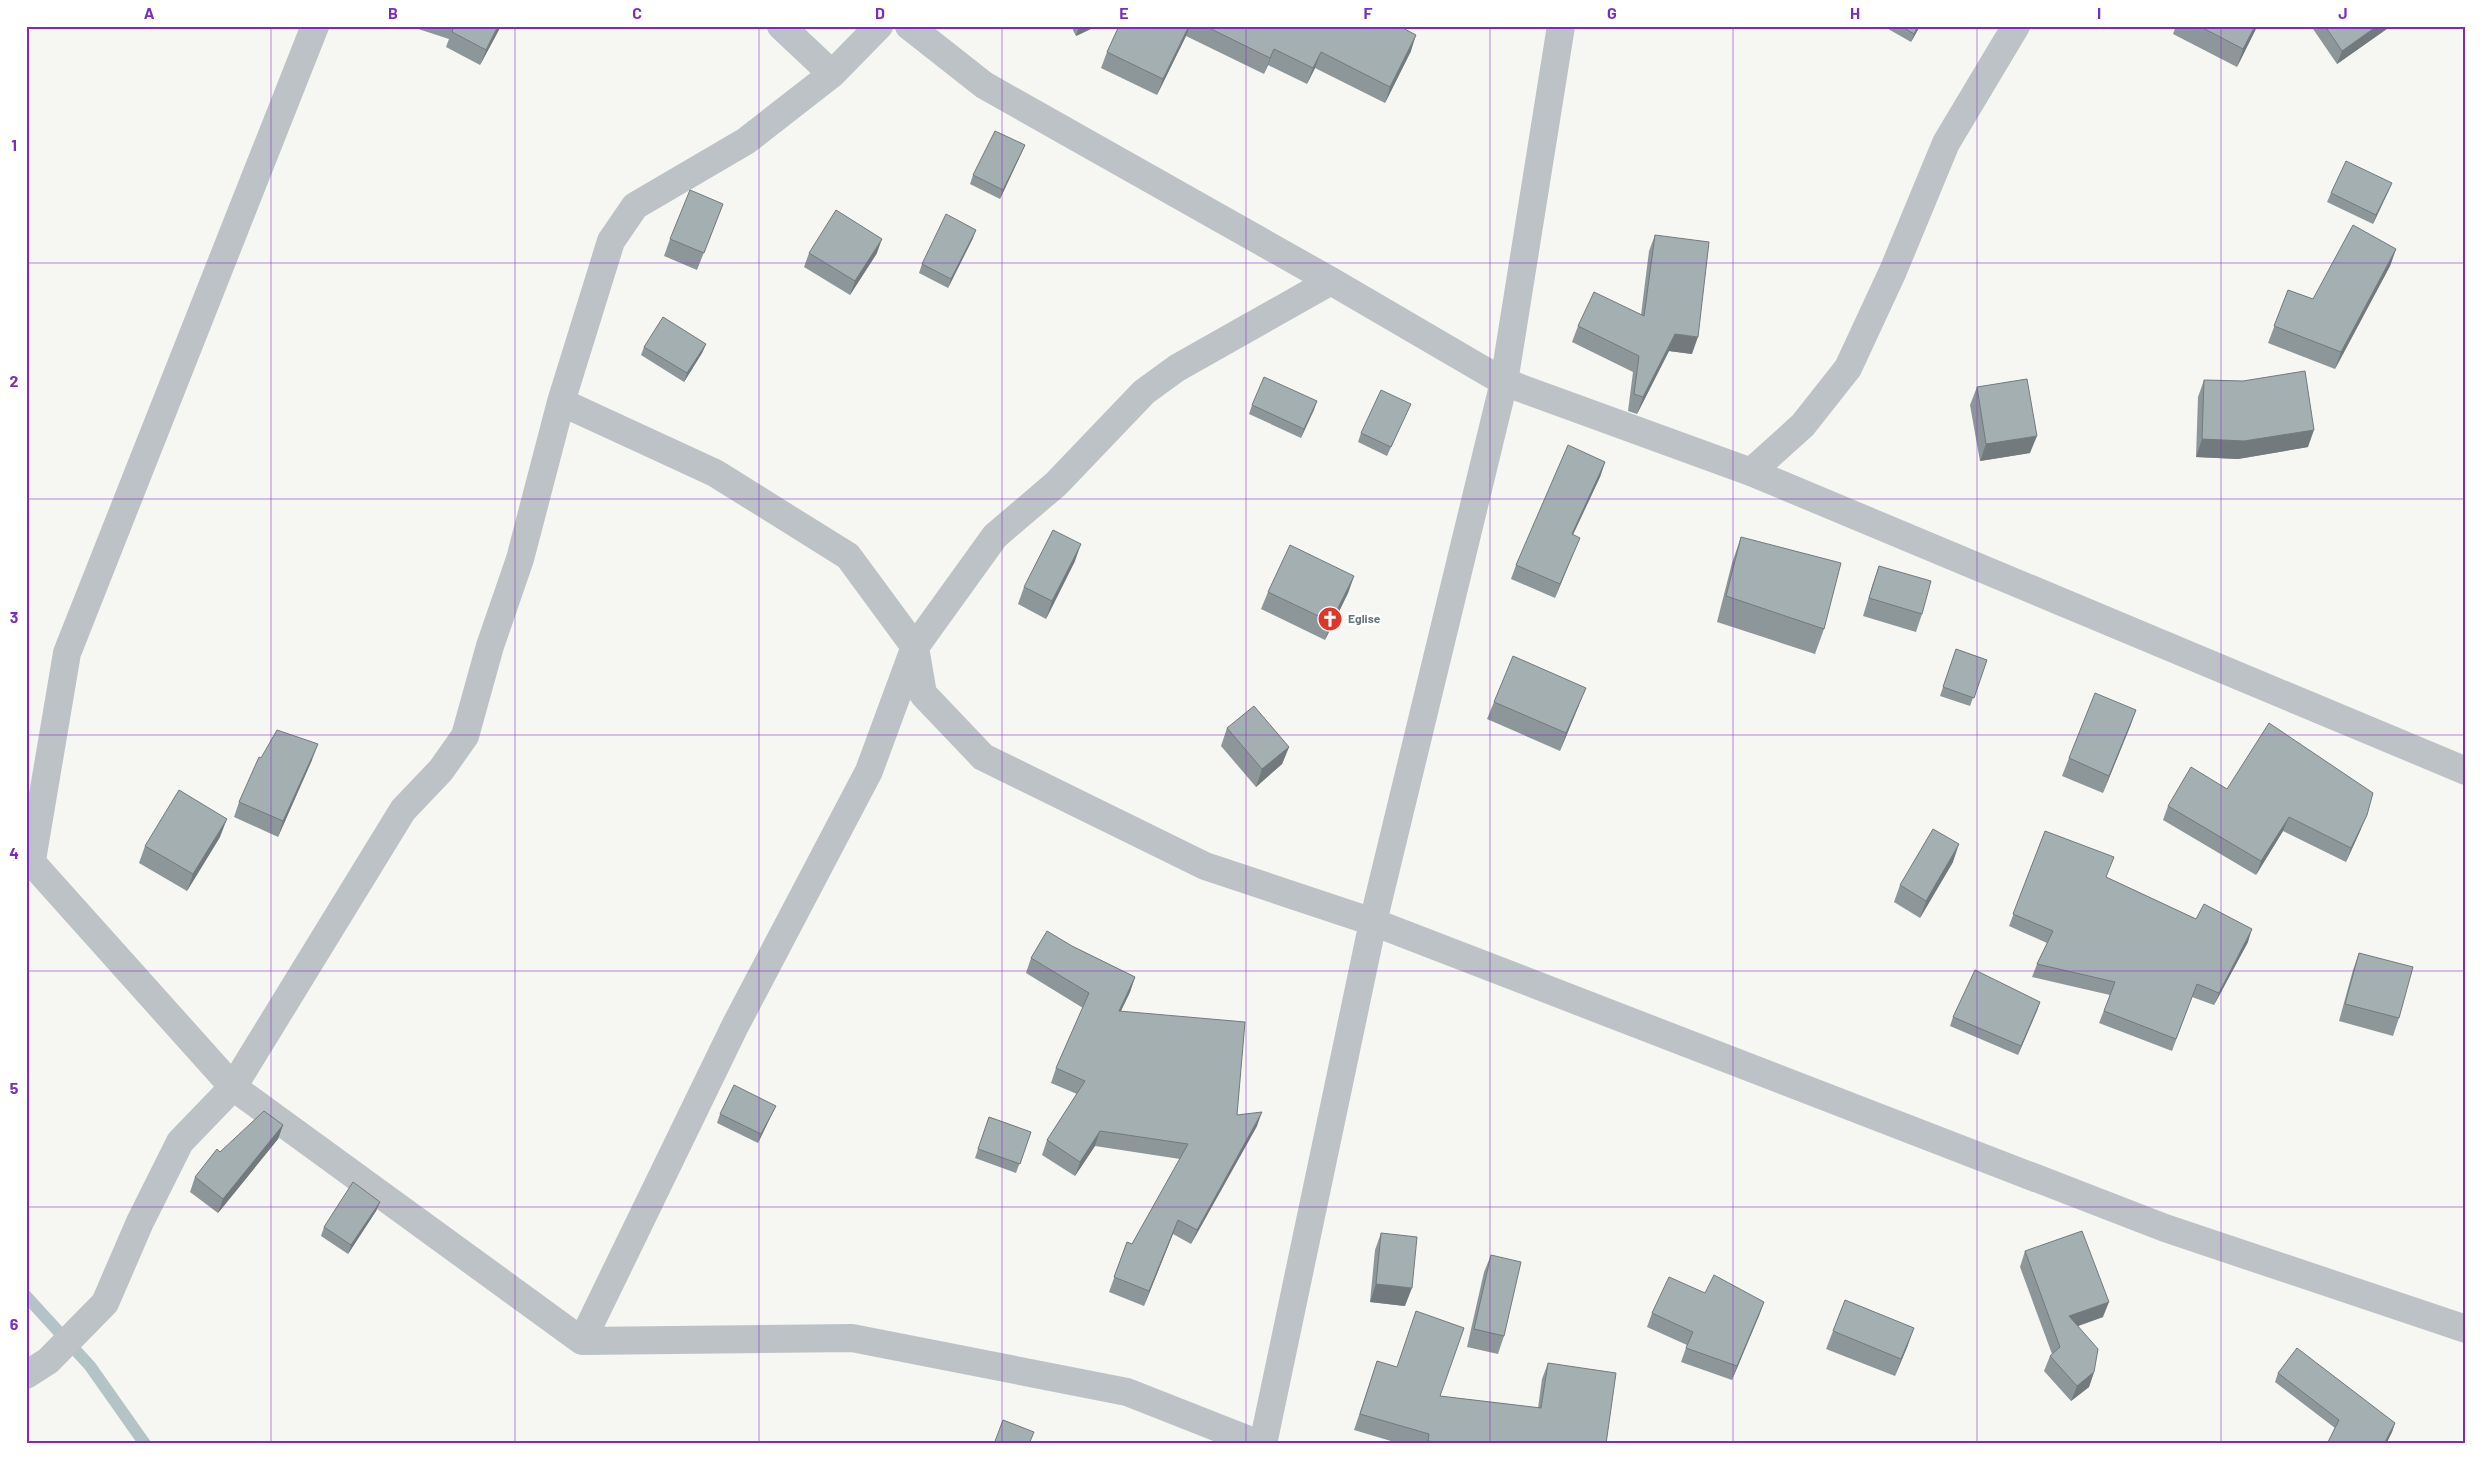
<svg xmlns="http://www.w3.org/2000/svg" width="2492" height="1470" font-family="Barlow,sans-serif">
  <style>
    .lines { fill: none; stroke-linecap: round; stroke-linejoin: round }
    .stream { stroke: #b4c4c6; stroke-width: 12 }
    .minor { stroke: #bcc2c5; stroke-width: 28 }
    .wall { fill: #8d9699 }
    .shaded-wall { fill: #737a7d }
    .building { fill: #a4afb2; stroke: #737a7d }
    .grid { fill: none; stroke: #7b2cbf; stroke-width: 1; stroke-opacity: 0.55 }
    .labels { text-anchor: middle; stroke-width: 5; stroke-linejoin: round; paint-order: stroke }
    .poi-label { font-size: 12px; font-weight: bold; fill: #62767d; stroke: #fff; text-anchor: start }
    .neatline { fill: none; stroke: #7b2cbf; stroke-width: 2 }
    .grid-label { font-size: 16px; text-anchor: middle; font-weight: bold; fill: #7b2cbf }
  </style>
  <rect width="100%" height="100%" fill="#f6f6f3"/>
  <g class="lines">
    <path class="stream" d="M26,1296L90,1366L145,1444"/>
    <path class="minor" d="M781,26L832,74
      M909,26L984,85L1331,281L1504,382L1751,472L2466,771
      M561,402L715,473L848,556L915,647L995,536L1056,484L1144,392L1177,368L1331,281
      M1751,472L1803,425L1848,368L1893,271L1946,143L2016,26
      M915,647L923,694L983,757L1205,866L1373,922L2165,1228L2466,1329
      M26,856L233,1087L582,1341L852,1338L1127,1392L1259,1444
      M32,860L67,653L315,26
      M582,1341L735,1026L869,771L914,649
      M26,1375L48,1361L105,1303L140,1222L180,1142L233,1087L403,810L441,770L465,736L490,646L520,559L561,402L611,241L635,206L746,141L832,74L879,26
      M1263,1444L1373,922L1504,382L1561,26"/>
  </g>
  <path class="wall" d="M409,26H501L480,65L446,47L449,39Z
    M1071,26H1097L1076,36Z
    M1119,26H1399L1411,51L1385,103L1315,68L1307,84L1268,65L1264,74L1186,36L1157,95L1101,68L1107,52Z
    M1861,26H1920L1911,42L1883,26L1861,29Z
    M2176,26H2257L2237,67L2173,34Z
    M2311,26H2391L2337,64Z
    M1025,145L1021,154L1000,199L970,184L973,175Z
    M2392,183L2388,192L2373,224L2327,202L2331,193Z
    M723,204L697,270L664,256L670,239Z
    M1655,235L1692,354L1669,351L1637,414L1628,411L1633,372L1572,342L1578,326L1641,315L1649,251Z
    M973,238L948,288L919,273L922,264Z
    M2396,249L2390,266L2335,369L2268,343L2288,290L2313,299Z
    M809,253H877L850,295L804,267Z
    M706,344L702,353L684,382L641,355L644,347Z
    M2204,380L2308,447L2238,459L2196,457L2198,397Z
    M1977,387L2030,453L1980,461L1970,405Z
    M1317,401L1301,438L1249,414L1252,405Z
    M1407,412L1387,456L1358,442L1361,433Z
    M1605,462L1600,477L1573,535L1574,552L1555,598L1511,579L1516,565Z
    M1741,537L1824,629L1815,654L1717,622L1732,563Z
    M1075,561L1046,619L1018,604L1024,587Z
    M1879,566L1922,614L1916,632L1863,616L1873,583Z
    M1354,576L1348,593L1325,640L1261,609L1268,592Z
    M1956,649L1987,660L1970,706L1940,696Z
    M1494,702L1579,705L1560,751L1487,719Z
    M2136,710L2103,793L2062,776L2069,758Z
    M1227,728L1289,747L1282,764L1256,787L1221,746Z
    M261,758L312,760L278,837L234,817L239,802Z
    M2227,789L2361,829L2346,862L2283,831L2256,875L2163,820L2168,806Z
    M2045,831L2106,877L2196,919L2248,942L2214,1005L2192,997L2172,1051L2099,1023L2110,995L2032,977L2037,964L2047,943L2009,926Z
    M220,837L187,891L139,863L145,846Z
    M1953,862L1920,918L1894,902L1900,885Z
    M1072,946L1135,977L1130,992L1121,1011L1237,1115L1257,1126L1191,1244L1173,1234L1144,1306L1109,1292L1127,1242L1132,1244L1180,1159L1095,1146L1075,1176L1042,1155L1047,1140L1077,1094L1051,1083L1056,1068L1083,1008L1026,973L1031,958Z
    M2359,953L2399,1018L2393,1036L2339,1021L2353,970Z
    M2040,1002L2018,1055L1950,1026L1953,1017Z
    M776,1106L772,1114L758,1143L717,1123L720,1114Z
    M989,1117L1031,1132L1016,1173L975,1158Z
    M283,1125L278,1139L218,1213L190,1192L195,1177L220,1152Z
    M380,1202L376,1211L348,1254L321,1236L324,1227Z
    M1381,1233L1405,1306L1370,1302L1375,1250Z
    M2025,1251L2103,1317L2078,1326L2094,1372L2089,1387L2071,1401L2044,1371L2050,1356L2052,1354L2020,1267Z
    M1491,1255L1504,1336L1498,1354L1467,1347L1484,1272Z
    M1705,1293L1764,1302L1732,1380L1681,1362L1687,1345L1647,1327L1652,1313Z
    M1833,1331L1908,1345L1895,1376L1826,1349Z
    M1377,1361L1440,1396L1538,1408L1542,1379L1548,1363L1606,1444H1401L1354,1430Z
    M2278,1373L2395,1423L2392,1432L2386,1444H2327L2335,1428L2275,1382Z"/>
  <path class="shaded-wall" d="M498,26H501L480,65L486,50Z
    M1079,26H1097L1076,36Z
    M1189,26H1190L1186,36L1157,95L1163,79Z
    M1862,26H1883L1861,29Z
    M1918,26H1920L1911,42L1914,34Z
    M2255,26H2257L2256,29L2237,67L2243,49Z
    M2377,26H2391L2337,64L2342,51Z
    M1416,35L1411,51L1385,103L1390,87Z
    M1274,49L1268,65L1264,74L1270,58Z
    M1321,52L1315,68L1307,84L1313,68Z
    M1025,145L1021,154L1000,199L1003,190Z
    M2392,183L2388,192L2373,224L2376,215Z
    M976,230L973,238L948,288L951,279Z
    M882,239L877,253L850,295L855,281Z
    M2396,249L2390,266L2335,369L2341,352Z
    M1675,334L1698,337L1692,354L1669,351L1637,414L1643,397Z
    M706,344L702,353L684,382L687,373Z
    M1317,401L1314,410L1301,438L1304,429Z
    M2314,430L2308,447L2238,459L2196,457L2202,439Z
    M2037,436L2030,453L1980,461L1986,444Z
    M1605,462L1600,477L1566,549L1572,534Z
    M1580,538L1574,552L1555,598L1560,584Z
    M1081,544L1075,561L1046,619L1052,601Z
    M1354,576L1348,593L1325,640L1331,622Z
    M1586,688L1579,705L1560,751L1566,733Z
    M2136,710L2130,727L2103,793L2109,776Z
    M318,744L312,760L278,837L283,821Z
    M1289,747L1282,764L1256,787L1262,769Z
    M2367,815L2361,829L2346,862L2351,848Z
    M2289,817L2283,831L2256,875L2261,861Z
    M227,819L220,837L187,891L193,874Z
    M1959,844L1953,862L1920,918L1926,901Z
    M2252,929L2248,942L2214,1005L2219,993Z
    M1135,977L1130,992L1114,1025L1119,1011Z
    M2040,1002L2037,1011L2018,1055L2021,1046Z
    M776,1106L772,1114L758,1143L761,1134Z
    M1262,1112L1257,1126L1191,1244L1197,1230Z
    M283,1125L278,1139L218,1213L223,1199Z
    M1100,1131L1095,1146L1075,1176L1080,1162Z
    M380,1202L376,1211L348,1254L351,1245Z
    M1178,1220L1173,1234L1144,1306L1149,1291Z
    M1376,1284L1412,1288L1405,1306L1370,1302Z
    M1764,1302L1759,1316L1732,1380L1737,1366Z
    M2109,1302L2103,1317L2064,1331L2069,1316Z
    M1914,1328L1908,1345L1895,1376L1901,1359Z
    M2094,1372L2089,1387L2071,1401L2077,1386Z
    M2395,1423L2392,1432L2386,1444H2384Z
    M1428,1441L1456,1444H1427Z"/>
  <path class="building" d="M454,26H498L486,50L452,32Z
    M1119,26H1189L1163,79L1107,52Z
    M1205,26H1399L1416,35L1390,87L1321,52L1313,68L1274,49L1270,58Z
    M1901,26H1918L1914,34Z
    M2199,26H2255L2243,49Z
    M2325,26H2377L2342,51Z
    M995,131L1025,145L1003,190L973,175Z
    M2346,161L2392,183L2376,215L2331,193Z
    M690,190L723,204L704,253L670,239Z
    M836,210L882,239L855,281L809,253Z
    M946,214L976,230L951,279L922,264Z
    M2353,225L2396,249L2341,352L2274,326L2288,290L2313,299Z
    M1655,235L1709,242L1698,337L1675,334L1643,397L1634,394L1639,356L1578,326L1594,292L1644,316Z
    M663,317L706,344L687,373L644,347Z
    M2305,371L2314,430L2244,441L2202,439L2204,380L2243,381Z
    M1264,377L1317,401L1304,429L1252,405Z
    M2027,379L2037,436L1986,444L1977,387Z
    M1381,390L1411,404L1391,447L1361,433Z
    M1568,445L1605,462L1572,534L1580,538L1560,584L1516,565Z
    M1053,530L1081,544L1052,601L1024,587Z
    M1741,537L1841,563L1824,629L1726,596Z
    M1290,545L1354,576L1331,622L1268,592Z
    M1879,566L1931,581L1922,614L1869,598Z
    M1956,649L1987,660L1974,698L1943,687Z
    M1513,656L1586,688L1566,733L1494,702Z
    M2095,693L2136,710L2109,776L2069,758Z
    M1254,706L1289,747L1262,769L1227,728Z
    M2269,723L2373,793L2367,815L2351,848L2289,817L2261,861L2168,806L2191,767L2227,789Z
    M277,730L318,744L283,821L239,802L259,757L261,758Z
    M179,790L227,819L193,874L145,846Z
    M1933,829L1959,844L1926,901L1900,885Z
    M2045,831L2114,857L2106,877L2196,919L2204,904L2252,929L2219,993L2197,984L2176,1039L2104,1011L2115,982L2037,964L2053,931L2013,914Z
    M1047,931L1072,946L1135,977L1119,1011L1245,1022L1237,1115L1262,1112L1197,1230L1178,1220L1149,1291L1114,1277L1127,1242L1132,1244L1188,1144L1100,1131L1080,1162L1047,1140L1085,1081L1056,1068L1089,993L1031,958Z
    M2359,953L2413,967L2399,1018L2345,1004Z
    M1975,970L2040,1002L2021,1046L1953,1017Z
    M734,1085L776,1106L761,1134L720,1114Z
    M264,1111L283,1125L223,1199L195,1177L217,1149L220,1152Z
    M989,1117L1031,1132L1020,1164L978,1149Z
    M353,1182L380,1202L351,1245L324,1227Z
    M2082,1231L2109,1302L2069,1316L2098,1349L2094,1372L2077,1386L2050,1356L2060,1347L2025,1251Z
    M1381,1233L1417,1237L1412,1288L1376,1284Z
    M1491,1255L1521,1262L1504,1336L1474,1329Z
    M1714,1275L1764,1302L1737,1366L1686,1348L1693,1332L1652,1313L1669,1277L1705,1293Z
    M1845,1300L1914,1328L1901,1359L1833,1331Z
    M1416,1311L1464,1328L1440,1396L1541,1408L1548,1363L1616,1373L1606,1444H1456L1428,1441L1429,1434L1360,1414L1377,1361L1397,1367Z
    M2297,1348L2395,1423L2384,1444H2327L2339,1420L2278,1373Z
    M1003,1420L1034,1432L1029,1444H994Z"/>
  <path class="grid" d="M271,26V1444M515,26V1444M759,26V1444M1002,26V1444M1246,26V1444M1490,26V1444M1733,26V1444M1977,26V1444M2221,26V1444M26,263H2466M26,499H2466M26,735H2466M26,971H2466M26,1207H2466"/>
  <defs>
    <symbol id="church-disc" viewBox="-11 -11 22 22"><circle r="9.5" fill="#df362a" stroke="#fff"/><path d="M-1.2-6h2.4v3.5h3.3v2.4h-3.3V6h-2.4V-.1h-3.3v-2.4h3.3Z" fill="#fff"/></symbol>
  </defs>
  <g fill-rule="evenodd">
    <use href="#church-disc" x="1316" y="605" width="28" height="28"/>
  </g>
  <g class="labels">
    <g class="poi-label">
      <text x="1348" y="623">Eglise</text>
    </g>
  </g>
  <rect width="2492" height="1470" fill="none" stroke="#ffffff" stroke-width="55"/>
  <rect x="28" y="28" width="2436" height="1414" class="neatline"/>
  <g class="grid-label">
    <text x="149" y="19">A</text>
    <text x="393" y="19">B</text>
    <text x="637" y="19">C</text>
    <text x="880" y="19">D</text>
    <text x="1124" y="19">E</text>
    <text x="1368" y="19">F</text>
    <text x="1612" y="19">G</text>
    <text x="1855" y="19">H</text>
    <text x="2099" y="19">I</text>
    <text x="2343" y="19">J</text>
    <text x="14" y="151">1</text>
    <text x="14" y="387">2</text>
    <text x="14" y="623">3</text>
    <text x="14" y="859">4</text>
    <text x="14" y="1094">5</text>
    <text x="14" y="1330">6</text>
  </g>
</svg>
